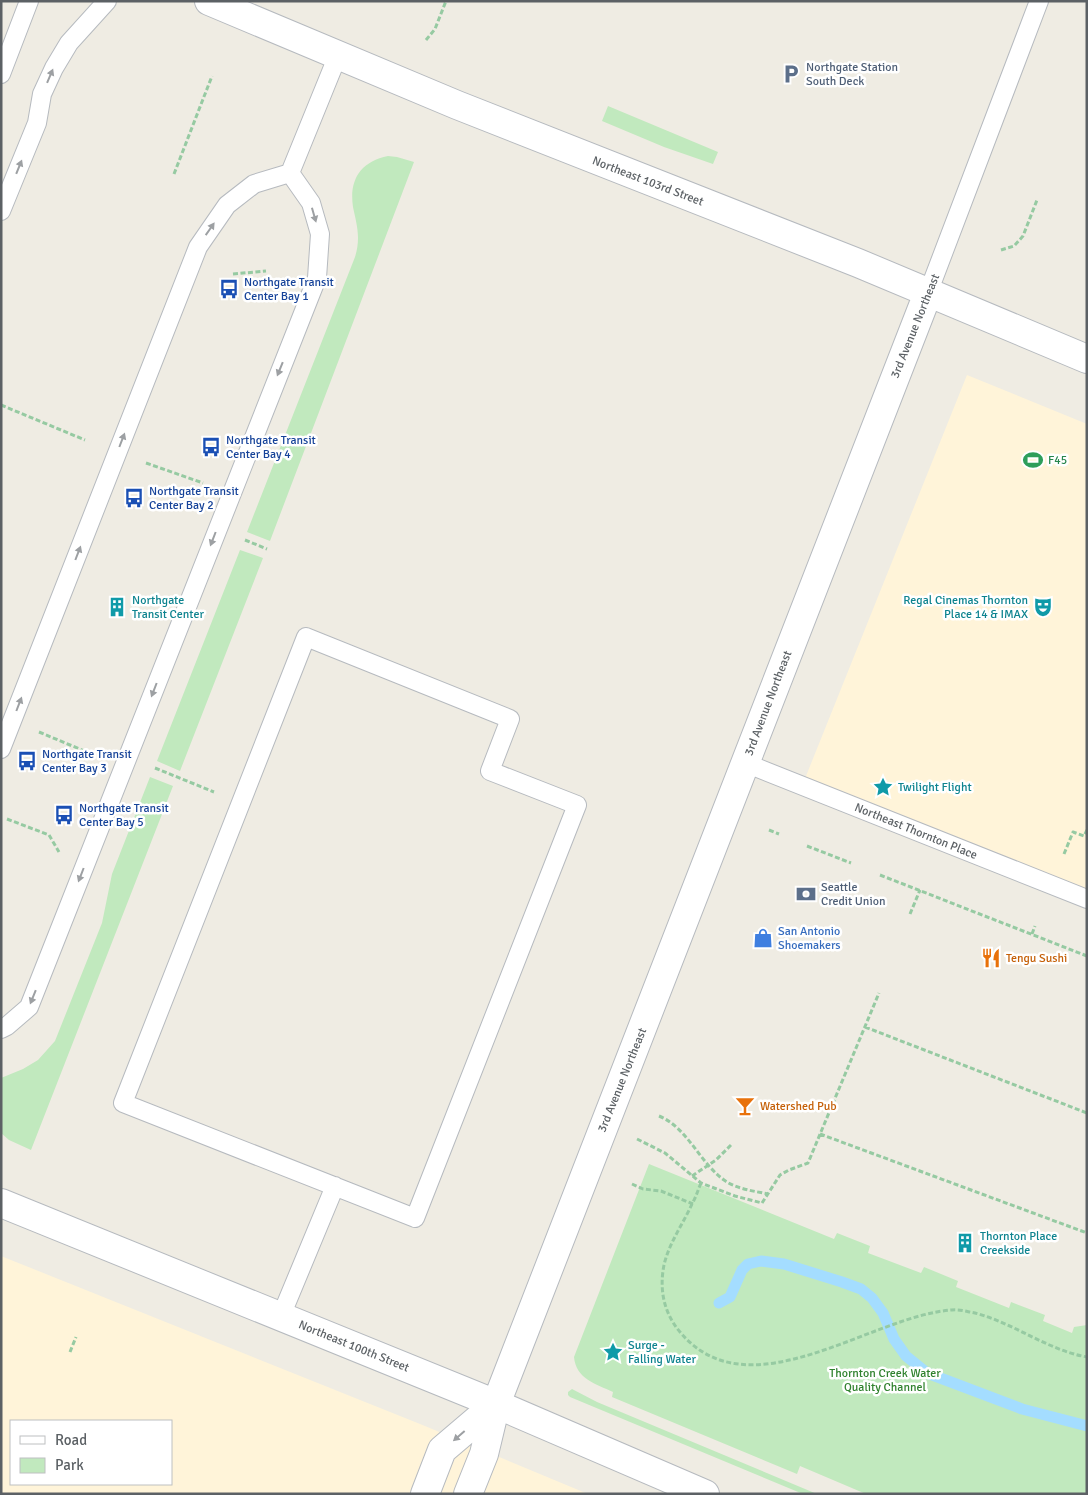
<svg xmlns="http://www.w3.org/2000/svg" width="1088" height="1495" font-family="Signika,sans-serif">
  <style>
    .commercial { fill: #fff4d9; fill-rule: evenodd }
    .green { fill: #c1e9be }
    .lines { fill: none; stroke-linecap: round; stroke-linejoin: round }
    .stream { stroke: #a4ddff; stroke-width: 11 }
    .service-casing { stroke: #b6babf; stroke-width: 20 }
    .minor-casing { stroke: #b6babf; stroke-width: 30 }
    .tertiary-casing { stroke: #b6babf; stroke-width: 30 }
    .path { stroke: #96caa2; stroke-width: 3; stroke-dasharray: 5 2.5; stroke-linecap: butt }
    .service { stroke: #fff; stroke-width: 18 }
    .minor { stroke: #fff; stroke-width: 28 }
    .tertiary { stroke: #fff; stroke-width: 28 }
    .oneway { fill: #9da0a3 }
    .labels { text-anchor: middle; stroke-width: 5; stroke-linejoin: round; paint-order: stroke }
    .service-label { font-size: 12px; fill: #4e5e75; stroke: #fff; text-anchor: start }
    .street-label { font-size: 12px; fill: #5c6165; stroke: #fff }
    .transit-label { font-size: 12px; fill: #164399; stroke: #fff; text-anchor: start }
    .leisure-label { font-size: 12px; fill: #27864d; stroke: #fff; text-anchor: start }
    .culture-label { font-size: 12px; fill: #0d838f; stroke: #fff; text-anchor: start }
    .shop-label { font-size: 12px; fill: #366cbe; stroke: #fff; text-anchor: start }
    .food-label { font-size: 12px; fill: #c56008; stroke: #fff; text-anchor: start }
    .park-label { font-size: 12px; fill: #30822e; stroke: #fff }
  </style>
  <rect width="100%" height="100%" fill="#efece3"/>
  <path class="commercial" d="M967,375L1087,424V899L802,786Z
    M1,1256L425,1426L588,1494H1ZM11,1421H171V1484H11Z"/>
  <path class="green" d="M608,106L718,152L713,164L664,147L602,121Z
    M388,156L397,157L414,162L270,541L247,532L355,257C357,251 358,244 358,238C358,227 355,217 353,207C349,180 360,162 388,156Z
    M240,550L263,558L180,771L157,761Z
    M150,777L173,786L31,1150L9,1140L1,1133V1078L23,1069L38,1060L55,1041L102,923L112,874Z
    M649,1164L834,1239L837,1233L870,1246L868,1253L921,1273L924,1267L958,1281L956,1287L1009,1308L1011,1302L1045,1315L1043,1321L1072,1333L1074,1327L1087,1325V1494H866L800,1466L797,1474L612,1397L613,1392C596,1384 576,1379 574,1357Z
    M572,1389L597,1402L817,1494H803L570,1397L568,1395V1392Z"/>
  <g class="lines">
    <path class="stream" d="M719,1303L730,1297L742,1270L748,1264L761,1261L784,1264L842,1282L861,1289L872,1298L883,1313L894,1339L906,1356L927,1373L1022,1409L1087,1426"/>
    <defs>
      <path id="service" d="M1,74L29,1
        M290,173L338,55
        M1,211L37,123L42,94L54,68L69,43L107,1
        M928,293L1039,1
        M306,637L510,719L490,771L577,805L415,1218L123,1103Z
        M1,749L198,247L227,205L254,184L290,173
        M745,763L1087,899
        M1,1029L7,1026L29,1007L317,278L320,234L311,203L290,173
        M281,1316L335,1186"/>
      <path id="minor" d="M425,1494L442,1450L496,1404
        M468,1494L484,1454L496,1404"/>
      <path id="tertiary" d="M209,1L457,105L858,263L1087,359
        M1,1203L496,1404L705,1494
        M496,1404L928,293"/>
    </defs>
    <use href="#service" class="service-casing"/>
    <use href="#minor" class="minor-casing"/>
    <use href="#tertiary" class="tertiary-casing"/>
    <path class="path" d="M426,40L435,29L446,1
      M174,174L212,76
      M1001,250L1014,246L1023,236L1037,200
      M233,274L266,271
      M1,405L85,440
      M146,463L203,483
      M245,540L267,549
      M39,732L94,755
      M155,768L214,792
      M7,819L49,835L59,852
      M769,830L779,834
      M807,846L851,863
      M1064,854L1073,832L1084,836L1087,830
      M880,875L1087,956
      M910,914L920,890
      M1032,934L1035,926
      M865,1027L1087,1113
      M659,1116C688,1128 699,1162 724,1180C736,1189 754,1191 768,1194
      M820,1134L1087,1233
      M637,1139L665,1153L701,1183L735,1196L762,1203L780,1175L789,1170L808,1163L879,993
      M692,1176L716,1160L731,1145
      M701,1183C698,1190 696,1197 692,1204C683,1224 669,1243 664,1265C659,1290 664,1313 680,1332C749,1415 872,1315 952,1310C960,1309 968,1312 975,1313C1014,1323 1047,1350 1087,1357
      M632,1184L643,1189L661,1191L693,1204
      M70,1352L76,1337"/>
    <use href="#service" class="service"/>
    <use href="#minor" class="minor"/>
    <use href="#tertiary" class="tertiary"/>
  </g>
  <defs><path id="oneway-solid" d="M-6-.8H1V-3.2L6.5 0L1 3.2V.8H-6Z" transform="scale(1.25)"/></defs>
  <g class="oneway">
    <use href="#oneway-solid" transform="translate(50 76) rotate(-67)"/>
    <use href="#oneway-solid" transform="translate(19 167) rotate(-68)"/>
    <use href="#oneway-solid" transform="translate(314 215) rotate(74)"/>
    <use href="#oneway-solid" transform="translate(210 229) rotate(-55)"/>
    <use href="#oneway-solid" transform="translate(280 369) rotate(112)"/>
    <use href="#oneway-solid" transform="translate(122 440) rotate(-69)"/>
    <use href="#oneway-solid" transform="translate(213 539) rotate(111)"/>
    <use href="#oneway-solid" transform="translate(78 553) rotate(-69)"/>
    <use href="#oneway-solid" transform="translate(154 690) rotate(111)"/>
    <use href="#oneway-solid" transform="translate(19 704) rotate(-69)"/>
    <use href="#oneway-solid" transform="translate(81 875) rotate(111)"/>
    <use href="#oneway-solid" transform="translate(33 997) rotate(112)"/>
    <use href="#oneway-solid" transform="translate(459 1436) rotate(139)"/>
  </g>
  <defs>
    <symbol id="parking-bare" viewBox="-9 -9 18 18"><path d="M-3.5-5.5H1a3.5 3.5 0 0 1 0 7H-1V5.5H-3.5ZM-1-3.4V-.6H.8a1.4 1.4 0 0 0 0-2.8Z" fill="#5c6f8a" stroke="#fff" stroke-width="2.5" paint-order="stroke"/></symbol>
    <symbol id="bus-bare" viewBox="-9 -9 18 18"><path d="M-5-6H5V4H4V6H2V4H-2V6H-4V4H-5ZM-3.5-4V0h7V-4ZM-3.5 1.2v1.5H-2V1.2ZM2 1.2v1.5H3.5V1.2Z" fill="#1a4fb4" stroke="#fff" stroke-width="2.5" paint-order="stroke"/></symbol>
    <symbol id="stadium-bare" viewBox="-9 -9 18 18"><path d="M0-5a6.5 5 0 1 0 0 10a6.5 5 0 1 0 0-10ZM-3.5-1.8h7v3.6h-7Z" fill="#2e9e5b" stroke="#fff" stroke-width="2.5" paint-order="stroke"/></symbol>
    <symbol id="building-bare" viewBox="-9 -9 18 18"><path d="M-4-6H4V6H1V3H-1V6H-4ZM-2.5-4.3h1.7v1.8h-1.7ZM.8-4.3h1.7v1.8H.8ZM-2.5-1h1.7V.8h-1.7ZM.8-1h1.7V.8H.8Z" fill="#0f9aa8" stroke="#fff" stroke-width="2.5" paint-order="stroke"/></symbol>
    <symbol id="theatre-bare" viewBox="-9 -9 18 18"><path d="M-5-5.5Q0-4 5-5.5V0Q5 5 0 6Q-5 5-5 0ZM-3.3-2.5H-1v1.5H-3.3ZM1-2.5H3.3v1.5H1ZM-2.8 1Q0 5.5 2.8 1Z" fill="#0f9aa8" stroke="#fff" stroke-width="2.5" paint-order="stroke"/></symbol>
    <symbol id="sight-bare" viewBox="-9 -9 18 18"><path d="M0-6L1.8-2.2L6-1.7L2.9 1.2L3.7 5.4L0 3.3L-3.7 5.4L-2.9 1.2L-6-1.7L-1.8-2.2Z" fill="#0f9aa8" stroke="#fff" stroke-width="2.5" paint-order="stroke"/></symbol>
    <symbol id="bank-bare" viewBox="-9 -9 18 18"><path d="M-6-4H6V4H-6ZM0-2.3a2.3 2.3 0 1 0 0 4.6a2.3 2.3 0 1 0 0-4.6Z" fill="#5c6f8a" stroke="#fff" stroke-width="2.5" paint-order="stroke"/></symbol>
    <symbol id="shop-bare" viewBox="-9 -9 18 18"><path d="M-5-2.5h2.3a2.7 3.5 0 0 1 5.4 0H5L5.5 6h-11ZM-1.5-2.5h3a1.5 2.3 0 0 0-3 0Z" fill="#3f7fe0" stroke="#fff" stroke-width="2.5" paint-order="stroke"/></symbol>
    <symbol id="restaurant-bare" viewBox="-9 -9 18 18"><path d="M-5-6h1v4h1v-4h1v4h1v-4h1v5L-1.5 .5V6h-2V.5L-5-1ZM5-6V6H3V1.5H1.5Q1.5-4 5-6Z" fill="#e8710a" stroke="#fff" stroke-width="2.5" paint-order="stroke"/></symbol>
    <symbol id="bar-bare" viewBox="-9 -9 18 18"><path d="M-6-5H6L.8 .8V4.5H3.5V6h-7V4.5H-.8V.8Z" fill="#e8710a" stroke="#fff" stroke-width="2.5" paint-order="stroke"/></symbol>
  </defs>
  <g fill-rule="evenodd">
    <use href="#parking-bare" x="777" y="60" width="28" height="28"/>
    <use href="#bus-bare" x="215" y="275" width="28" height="28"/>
    <use href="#bus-bare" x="197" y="433" width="28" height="28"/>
    <use href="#stadium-bare" x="1019" y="446" width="28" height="28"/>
    <use href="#bus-bare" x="120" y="484" width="28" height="28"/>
    <use href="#building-bare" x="103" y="593" width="28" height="28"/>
    <use href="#theatre-bare" x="1029" y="593" width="28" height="28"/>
    <use href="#bus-bare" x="13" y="747" width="28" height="28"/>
    <use href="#sight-bare" x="869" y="773" width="28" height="28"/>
    <use href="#bus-bare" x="50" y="801" width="28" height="28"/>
    <use href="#bank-bare" x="792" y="880" width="28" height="28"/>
    <use href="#shop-bare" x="749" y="924" width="28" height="28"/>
    <use href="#restaurant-bare" x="977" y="944" width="28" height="28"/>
    <use href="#bar-bare" x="731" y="1092" width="28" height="28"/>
    <use href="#building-bare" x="951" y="1229" width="28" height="28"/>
    <use href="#sight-bare" x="599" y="1338" width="28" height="28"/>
  </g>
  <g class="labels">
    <g class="service-label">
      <text x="806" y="71">Northgate Station<tspan x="806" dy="14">South Deck</tspan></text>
      <text x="821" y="891">Seattle<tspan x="821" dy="14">Credit Union</tspan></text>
    </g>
    <g class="street-label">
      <text transform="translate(648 181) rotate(21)" y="4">Northeast 103rd Street</text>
      <text transform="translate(915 326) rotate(-68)" y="4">3rd Avenue Northeast</text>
      <text transform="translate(768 703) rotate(-69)" y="4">3rd Avenue Northeast</text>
      <text transform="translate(916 831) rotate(22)" y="4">Northeast Thornton Place</text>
      <text transform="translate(622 1080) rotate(-68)" y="4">3rd Avenue Northeast</text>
      <text transform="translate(354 1346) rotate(22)" y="4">Northeast 100th Street</text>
    </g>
    <g class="transit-label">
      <text x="244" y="286">Northgate Transit<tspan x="244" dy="14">Center Bay 1</tspan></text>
      <text x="226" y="444">Northgate Transit<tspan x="226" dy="14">Center Bay 4</tspan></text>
      <text x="149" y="495">Northgate Transit<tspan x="149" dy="14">Center Bay 2</tspan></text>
      <text x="42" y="758">Northgate Transit<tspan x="42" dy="14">Center Bay 3</tspan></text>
      <text x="79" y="812">Northgate Transit<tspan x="79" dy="14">Center Bay 5</tspan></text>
    </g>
    <g class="leisure-label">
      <text x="1048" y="464">F45</text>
    </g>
    <g class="culture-label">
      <text x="132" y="604">Northgate<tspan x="132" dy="14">Transit Center</tspan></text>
      <text x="1028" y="604" text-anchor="end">Regal Cinemas Thornton<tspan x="1028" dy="14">Place 14 &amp; IMAX</tspan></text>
      <text x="898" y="791">Twilight Flight</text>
      <text x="980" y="1240">Thornton Place<tspan x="980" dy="14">Creekside</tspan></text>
      <text x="628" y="1349">Surge -<tspan x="628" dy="14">Falling Water</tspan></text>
    </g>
    <g class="shop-label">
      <text x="778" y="935">San Antonio<tspan x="778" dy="14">Shoemakers</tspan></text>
    </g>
    <g class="food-label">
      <text x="1006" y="962">Tengu Sushi</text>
      <text x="760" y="1110">Watershed Pub</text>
    </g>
    <g class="park-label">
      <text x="885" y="1377">Thornton Creek Water<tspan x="885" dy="14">Quality Channel</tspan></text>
    </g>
  </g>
  <rect width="1088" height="1495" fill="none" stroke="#5c6165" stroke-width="5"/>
  <rect x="10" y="1420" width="162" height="65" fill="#ffffff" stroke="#bec0c1"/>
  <rect x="20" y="1436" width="25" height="8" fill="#ffffff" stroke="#bec0c1"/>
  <text x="55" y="1445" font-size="15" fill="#5c6165">Road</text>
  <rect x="20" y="1458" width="25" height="15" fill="#c1e9be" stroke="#bec0c1"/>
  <text x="55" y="1470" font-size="15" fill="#5c6165">Park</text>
</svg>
